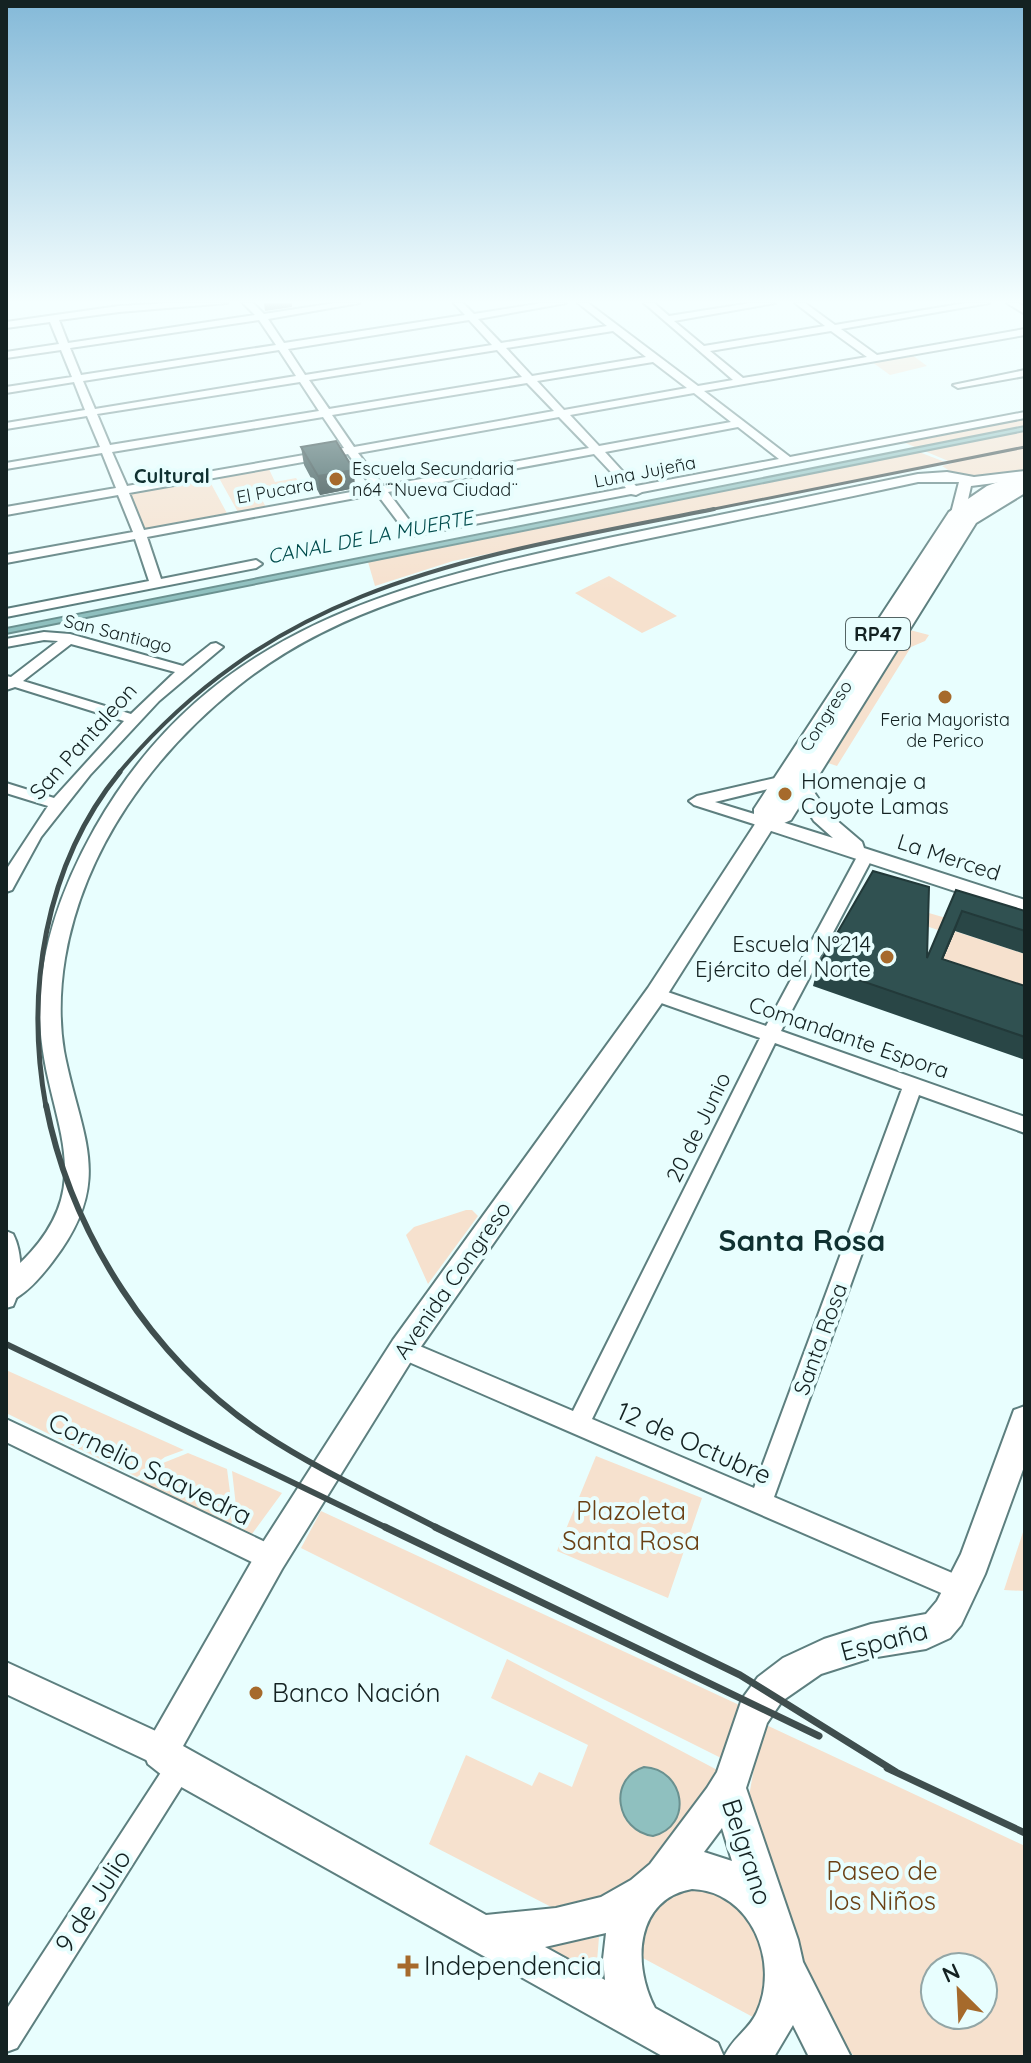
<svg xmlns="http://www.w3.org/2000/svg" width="1031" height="2063" font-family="Quicksand,sans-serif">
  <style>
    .green { fill: #f6e1ce; fill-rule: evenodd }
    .water { fill: #8fc0bf; stroke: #6a9190; stroke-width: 2 }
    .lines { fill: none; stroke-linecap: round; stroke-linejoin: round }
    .minor-casing { stroke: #5d7f7f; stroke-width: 4 }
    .tertiary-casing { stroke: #5d7f7f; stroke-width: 4 }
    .secondary-casing { stroke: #5d7f7f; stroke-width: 4 }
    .primary-casing { stroke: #5d7f7f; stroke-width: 4 }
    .minor { fill: #fff; fill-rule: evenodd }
    .tertiary { fill: #fff; fill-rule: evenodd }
    .secondary { fill: #fff; fill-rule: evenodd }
    .primary { fill: #fff; fill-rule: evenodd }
    .rail-far4 { stroke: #3f4e4e; stroke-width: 3 }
    .rail-far3 { stroke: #3f4e4e; stroke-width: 4 }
    .rail-far2 { stroke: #3f4e4e; stroke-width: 5 }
    .rail-far1 { stroke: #3f4e4e; stroke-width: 6 }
    .rail { stroke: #3f4e4e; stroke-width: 7 }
    .wall { fill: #294646 }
    .shaded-wall { fill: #223939 }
    .building { fill: #305151; stroke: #223939; stroke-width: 2 }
    .poi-dot { fill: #a66a2c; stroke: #e8fefe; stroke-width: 3 }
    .labels { text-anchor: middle; stroke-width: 8; stroke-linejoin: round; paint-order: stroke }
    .far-poi-label { font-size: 18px; fill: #142222; stroke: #e8fefe; text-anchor: start }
    .far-street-label { font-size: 18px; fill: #142222; stroke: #e8fefe }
    .far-neighbourhood-label { font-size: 20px; font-weight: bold; fill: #103131; stroke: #e8fefe }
    .far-water-label { font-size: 20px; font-style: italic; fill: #004c4d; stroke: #e8fefe }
    .shield { fill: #e8fefe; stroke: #546464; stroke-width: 2 }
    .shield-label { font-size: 20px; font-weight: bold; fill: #142222 }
    .street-label { font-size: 22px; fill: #142222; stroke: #e8fefe }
    .poi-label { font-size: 22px; fill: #142222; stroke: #e8fefe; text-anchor: start }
    .near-street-label { font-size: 26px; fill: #142222; stroke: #e8fefe }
    .near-park-label { font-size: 26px; fill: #6a4014; stroke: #e8fefe }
    .near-poi-label { font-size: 26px; fill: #142222; stroke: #e8fefe; text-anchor: start }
    .district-label { font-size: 30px; font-weight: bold; fill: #103131; stroke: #e8fefe }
  </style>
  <rect width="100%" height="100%" fill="#e8fefe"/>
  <path class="green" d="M912,355L927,366L890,375L872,362Z
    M1025,418V474L964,480L942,466L953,463L903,442Z
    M919,452L945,462L453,561L375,586L368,562Z
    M269,469L275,482L296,478L302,487L264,494L261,498L267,509L239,514L219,478Z
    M208,478L229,517L145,533L127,493Z
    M609,576L677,616L642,633L575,593Z
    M906,629L929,635L925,641L911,647L837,766L828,763Z
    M922,911L946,918L942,927L1025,954V1009L935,978L953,935L917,923Z
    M466,1210H472L478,1216L428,1284L406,1235L414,1227Z
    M6,1370L184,1450L165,1457L137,1477L6,1413Z
    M188,1453L227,1469L233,1515L231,1526L140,1481L163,1463Z
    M596,1456L702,1498L668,1598L557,1551Z
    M232,1471L282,1493L252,1534L241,1531L238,1524Z
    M321,1511L748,1709L729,1762L301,1548Z
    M1025,1526V1591L1004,1590Z
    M507,1659L723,1773L638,1888L561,1912L429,1844L466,1755L532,1786L539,1772L572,1787L588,1745L491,1698Z
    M762,1723L1025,1846V2057H855L846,2047L803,1961L746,1813ZM935,1967H983V2015H935Z
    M716,1879L772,1939L766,2024L628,1950L648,1898Z
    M599,1937L595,1986L537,1949Z"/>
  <path class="water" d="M1025,426V431L6,634V628Z
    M644,1767C685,1769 694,1826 653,1836C616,1831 607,1779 644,1767Z"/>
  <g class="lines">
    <defs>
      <path id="minor" d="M170,303H227L119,312L59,320L68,343L255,315L243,303H253L264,314L335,303H359L268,319L284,343L465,315L454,303H463L474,314L543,303H566L478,319L501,343L607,326L578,303H588L698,386L733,380L644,303H654L669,316L751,303H775L674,321L704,346L825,326L795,303H805L835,325L966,303H989L841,329L877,355L1025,329V335L704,391L790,457L1025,412V418L642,492L636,495L631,494L412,536L408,535L377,494L147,537L161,579L256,560L262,564L256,568L6,617V609L149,581L135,539L6,563V555L133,532L118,495L6,515V507L116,488L102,453L6,469V463L100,447L87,416L6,429V423L85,410L74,382L6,393V387L72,377L61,350L6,358V352L59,344L50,322L6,328V322L119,306ZM259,320L276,345L81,375L70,348ZM469,320L492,345L305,375L288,349ZM613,331L646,357L532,376L506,348ZM831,331L867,357L743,378L710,351ZM279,350L296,376L95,409L83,381ZM497,350L522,377L329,409L309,380ZM653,362L687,388L564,410L537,381ZM300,382L319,411L110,445L97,414ZM527,383L554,411L354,447L332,415ZM694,393L731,422L599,446L570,415ZM323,417L344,448L127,486L112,452ZM559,417L589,448L383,486L358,453ZM738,427L779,459L636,486L605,452ZM348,454L373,488L144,530L129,493ZM594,454L626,488L415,528L388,492Z
        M1007,303H1018L1025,307V314Z
        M1025,370V376L958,388L953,385Z
        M44,632L70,634L183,666L211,644L216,643L223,647L159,701L90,775L41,837L12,890L6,892V870L48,806L6,793V783L54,798L124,721L15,687L6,690V676L11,677L58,641L44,640L6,647V639ZM71,644L175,672L131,714L23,681Z
        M784,776L789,778V784L715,802L771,819L774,823L766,828L694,805L689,801L697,796Z
        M866,850L874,855L781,1031L1025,1117V1133L919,1095L774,1497L971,1581L974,1590L971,1599L962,1602L395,1356L392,1349L395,1342L403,1339L573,1411L760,1038L650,999L647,994L656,988L766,1026L858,855ZM775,1043L902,1089L754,1488L592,1419Z
        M6,1231L13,1234C23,1253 23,1286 13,1306L6,1308Z
        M6,1419L280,1549L283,1558L280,1567L271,1570L262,1567L6,1442Z
        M180,1753L189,1757L193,1766L189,1775L17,2048L6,2052V2010L171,1757Z"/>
      <path id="tertiary" d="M1025,471V479L971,486L965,513L958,517L951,513L959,482H918C818,504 717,524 617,545C485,574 346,599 238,686C153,754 84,848 65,958C60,988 59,1021 64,1051C80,1136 116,1179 53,1261C41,1277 25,1296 6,1303V1276C114,1185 41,1121 40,1015C39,948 63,885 95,828C210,625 403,582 613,537C715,516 816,495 918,474L947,472L974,477Z
        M801,781L808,783L828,813L862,842L864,848L1025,900V914L759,827L757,823L766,817L833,838L814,821L792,787Z
        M6,1662L173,1739L177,1751L173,1763L161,1767L6,1694Z"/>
      <path id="secondary" d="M766,816L776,823L664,1000L413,1358L282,1569L183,1746L486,1915L556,1908L601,1897L631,1880L650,1864L707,1788L717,1772L742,1699L758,1677L783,1658L824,1639L871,1624L926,1614L937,1601L961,1554L1014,1410L1025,1406V1464L985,1574L961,1625L950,1638L926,1649L871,1658L821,1674L782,1701L767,1723L746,1788L798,1940L803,1962L851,2057H809L793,2025L774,2057H664L167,1779L148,1764L143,1751L260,1547L393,1340L648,988L759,818ZM722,1828L732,1861L704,1852ZM692,1889C751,1891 780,1962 757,2012C749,2030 732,2038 724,2057L718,2043L655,2008C632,1965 635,1899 692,1889ZM606,1933L603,1959L605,1980L545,1947Z"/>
      <path id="primary" d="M1025,472V493L976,523L791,820L766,831L757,829L754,823V809L949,512L987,486Z"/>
    </defs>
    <use href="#minor" class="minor-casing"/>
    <use href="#tertiary" class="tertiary-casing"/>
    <use href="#secondary" class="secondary-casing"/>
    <use href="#primary" class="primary-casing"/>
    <use href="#minor" class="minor"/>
    <use href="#tertiary" class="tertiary"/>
    <use href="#secondary" class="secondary"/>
    <use href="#primary" class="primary"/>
    <path class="rail-far4" d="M704,511L1025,447"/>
    <path class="rail-far3" d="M118,774C279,579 482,556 714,509"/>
    <path class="rail-far2" d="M46,1107C25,992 44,865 120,772"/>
    <path class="rail-far1" d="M46,1105C71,1234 153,1360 262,1433C318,1470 380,1498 439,1529
      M6,1344L389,1529"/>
    <path class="rail" d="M385,1527L819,1736
      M435,1527L740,1675L896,1772
      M887,1768L1025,1833"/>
  </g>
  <path class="wall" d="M301,447L355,488L320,495L304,465Z
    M956,890L1025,911V954L955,931L943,959L1025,986V1060L813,986L818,966L927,958Z"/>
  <path class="shaded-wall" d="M264,303H292V307L265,311Z
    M354,470L355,488L320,495L318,476Z
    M962,911L955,931L935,978L942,959Z"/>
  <path class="building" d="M336,441L354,470L318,476L301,447Z
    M873,871L929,887L927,958L956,890L1025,911V931L962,911L942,959L1025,986V1037L818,966Z"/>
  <linearGradient id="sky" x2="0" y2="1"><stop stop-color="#84b9d8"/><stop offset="0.51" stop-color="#f5ffff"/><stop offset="1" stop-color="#f5ffff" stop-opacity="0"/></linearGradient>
  <rect width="1031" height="592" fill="url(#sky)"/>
  <g class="poi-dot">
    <circle cx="336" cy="479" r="8"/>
    <circle cx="945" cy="697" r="8"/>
    <circle cx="785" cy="794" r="8"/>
    <circle cx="887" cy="957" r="8"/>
    <circle cx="256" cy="1693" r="8"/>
    <path d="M404 1954h8v8h8v8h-8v8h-8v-8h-8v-8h8z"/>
  </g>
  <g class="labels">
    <g class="far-poi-label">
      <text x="352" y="475">Escuela Secundaria<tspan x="352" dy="21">n64 ¨Nueva Ciudad¨</tspan></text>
      <text x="945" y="726" text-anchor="middle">Feria Mayorista<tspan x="945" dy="21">de Perico</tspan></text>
    </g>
    <g class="far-street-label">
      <text transform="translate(645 472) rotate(-11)" y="6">Luna Jujeña</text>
      <text transform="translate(275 491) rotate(-10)" y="6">El Pucara</text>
      <text transform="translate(118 634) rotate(14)" y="6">San Santiago</text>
      <text transform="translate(826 716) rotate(-57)" y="6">Congreso</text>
    </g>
    <g class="far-neighbourhood-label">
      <text x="172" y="483">Cultural</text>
    </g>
    <g class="far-water-label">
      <text transform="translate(370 537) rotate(-11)" y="7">CANAL DE LA MUERTE</text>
    </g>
    <rect class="shield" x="846" y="618" width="64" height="32" rx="6"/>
    <g class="shield-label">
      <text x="878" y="641">RP47</text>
    </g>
    <g class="street-label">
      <text transform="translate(83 741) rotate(-48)" y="8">San Pantaleon</text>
      <text transform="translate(949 857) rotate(18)" y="8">La Merced</text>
      <text transform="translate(849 1037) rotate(19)" y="8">Comandante Espora</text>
      <text transform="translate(698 1127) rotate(-64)" y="8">20 de Junio</text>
      <text transform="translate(452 1280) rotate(-55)" y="8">Avenida Congreso</text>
      <text transform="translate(820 1339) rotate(-70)" y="8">Santa Rosa</text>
    </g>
    <g class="poi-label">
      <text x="801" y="789">Homenaje a<tspan x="801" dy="25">Coyote Lamas</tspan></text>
      <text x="871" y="952" text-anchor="end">Escuela Nº214<tspan x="871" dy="25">Ejército del Norte</tspan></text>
    </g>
    <g class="near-street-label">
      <text transform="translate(694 1443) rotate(24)" y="9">12 de Octubre</text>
      <text transform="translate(150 1469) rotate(26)" y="9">Cornelio Saavedra</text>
      <text transform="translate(884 1641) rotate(-15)" y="9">España</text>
      <text transform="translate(747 1852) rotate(72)" y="9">Belgrano</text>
      <text transform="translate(93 1901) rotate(-57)" y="9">9 de Julio</text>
    </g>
    <g class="near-park-label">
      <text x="631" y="1520">Plazoleta<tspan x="631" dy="30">Santa Rosa</tspan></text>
      <text x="882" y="1880">Paseo de<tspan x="882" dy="30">los Niños</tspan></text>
    </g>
    <g class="near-poi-label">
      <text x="272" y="1702">Banco Nación</text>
      <text x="424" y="1975">Independencia</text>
    </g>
    <g class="district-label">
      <text x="802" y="1251">Santa Rosa</text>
    </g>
  </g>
  <rect width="1031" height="2063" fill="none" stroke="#142222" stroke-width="16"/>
  <g transform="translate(959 1991) rotate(336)"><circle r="38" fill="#e8fefe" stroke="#93a6a6" stroke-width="2"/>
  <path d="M0-6L14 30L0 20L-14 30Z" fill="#a66a2c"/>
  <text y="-12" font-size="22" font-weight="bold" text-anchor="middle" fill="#142222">N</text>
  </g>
</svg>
